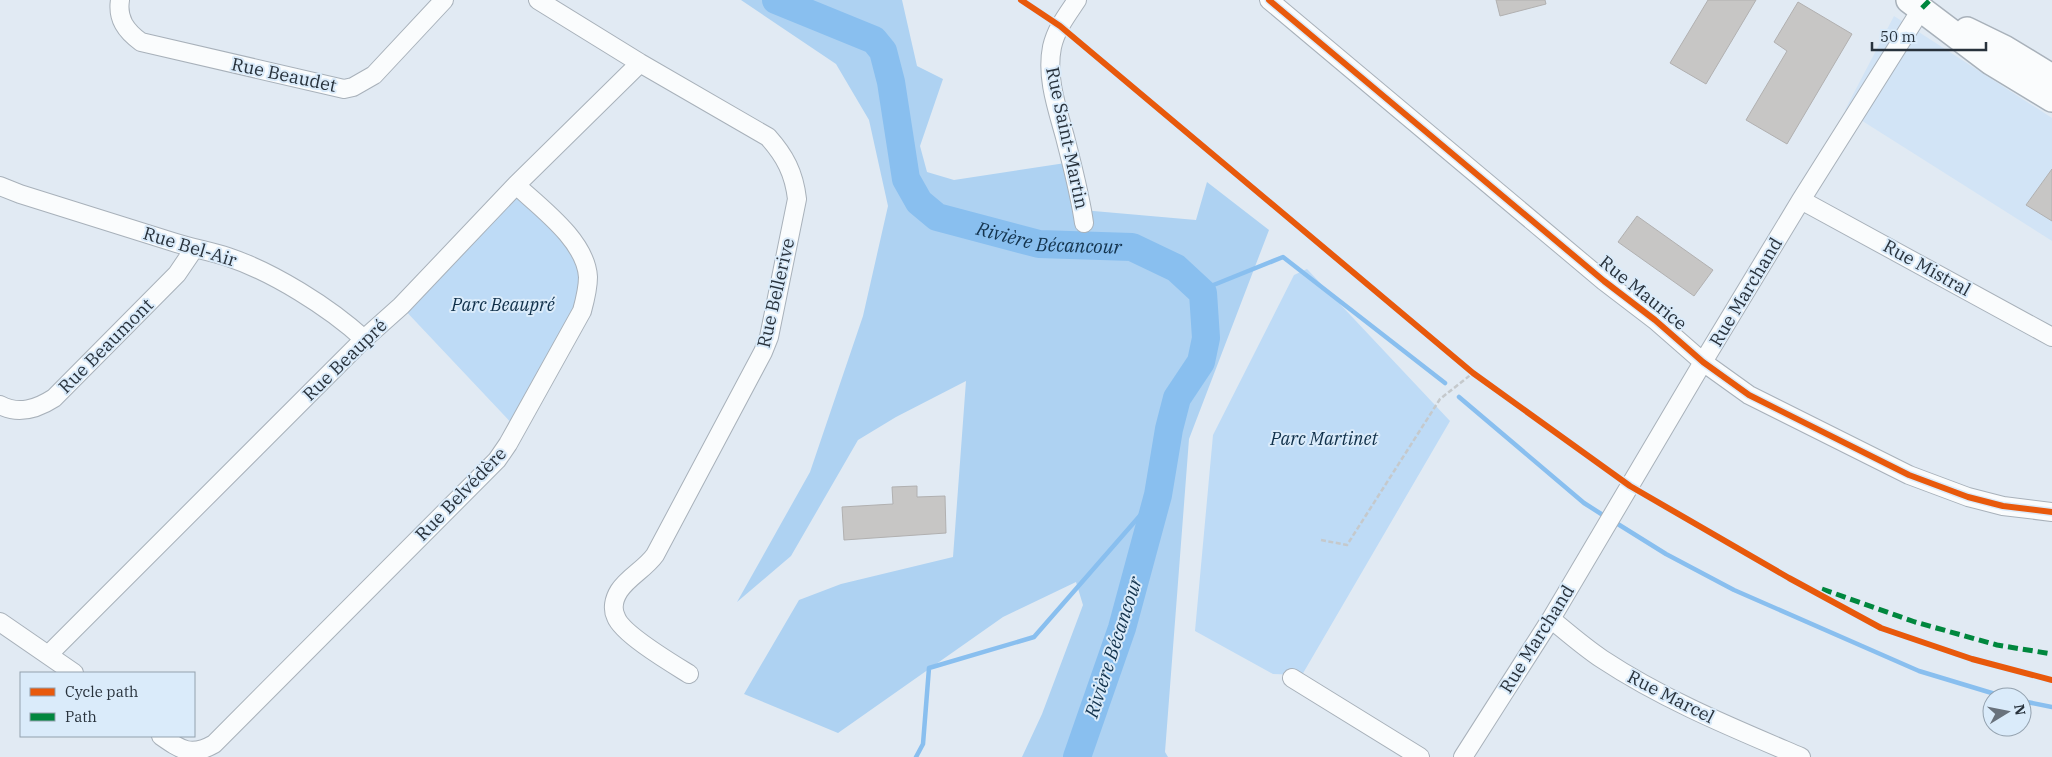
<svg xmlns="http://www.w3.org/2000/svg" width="2052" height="757" font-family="'IBM Plex Serif',serif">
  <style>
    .built { fill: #d2e4f6 }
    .green { fill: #bedbf6 }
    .forest { fill: #aed2f2 }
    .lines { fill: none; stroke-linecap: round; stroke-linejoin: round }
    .stream { stroke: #89bfef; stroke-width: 4.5 }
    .river { stroke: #89bfef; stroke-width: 28 }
    .building { fill: #c7c6c5; stroke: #b1b0b0 }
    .street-casing { stroke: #a8b1ba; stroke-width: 20 }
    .secondary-casing { stroke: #a8b1ba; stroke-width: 28 }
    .path { stroke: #c5c9cc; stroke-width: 2.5; stroke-dasharray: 5 2.5; stroke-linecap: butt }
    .street { stroke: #fafcfd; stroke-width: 18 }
    .secondary { stroke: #fafcfd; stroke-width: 25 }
    .quiet { stroke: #00873e; stroke-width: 5; stroke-dasharray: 10 5; stroke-linecap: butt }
    .cycleway-casing { stroke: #daebfa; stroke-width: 9 }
    .cycleway { stroke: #e8590c; stroke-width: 6 }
    .labels { text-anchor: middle; stroke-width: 4; stroke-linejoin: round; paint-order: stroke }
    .street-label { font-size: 18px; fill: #28323c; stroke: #daebfa }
    .park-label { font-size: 18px; font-style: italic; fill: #0f2f49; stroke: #daebfa }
    .water-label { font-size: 19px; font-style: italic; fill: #13334d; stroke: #daebfa }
  </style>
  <rect width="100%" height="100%" fill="#e1eaf3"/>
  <path class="built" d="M1894,16L2052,118V241L1845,110Z"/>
  <path class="green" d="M516,185L566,233L587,295L517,429L401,306Z
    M1307,269L1450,421L1302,675L1273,674L1195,631L1213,435L1294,275Z"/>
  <path class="forest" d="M741,0H902L917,66L943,79L920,146L927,172L954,180L1072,162L1082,210L1196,220L1207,182L1269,230L1189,439L1165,752L1168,757H1022L1042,714L1083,605L1076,582L1003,617L838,733L744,694L799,600L841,584L953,557L966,381L896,417L858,440L791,556L737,602L810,472L863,316L888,206L869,120L836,64Z"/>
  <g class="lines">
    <path class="stream" d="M1203,293L1211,286L1283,257L1445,383
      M1459,397L1584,503L1606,517
      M1613,521L1666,554L1734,590L1919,671L2005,697
      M2022,701L2052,707
      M916,757L923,744L929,668L1034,637L1158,495"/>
    <path class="river" id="s1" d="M776,0L874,40L883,51L891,82L906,179L919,202L937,217L1039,244L1132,247L1176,268L1203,293L1206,338L1201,362L1177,398L1169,429L1158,495L1122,628L1077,757"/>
  </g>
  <path class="building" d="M1496,0H1545L1546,4L1500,16Z
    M1708,0H1756L1706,84L1670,63Z
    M1798,2L1852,34L1787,144L1746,120L1787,51L1774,42Z
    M2052,169V221L2026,205Z
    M1637,216L1713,270L1694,296L1618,242Z
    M917,486V497L945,496L946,533L844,540L842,507L893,504L892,487Z"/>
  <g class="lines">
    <defs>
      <path id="street" d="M120,0C117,19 126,31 141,42L344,89L353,87L374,75L444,0
        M538,0L640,63L768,137C785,156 794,173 797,199L769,337L763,352L655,555C645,569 628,577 619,591C614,599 612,609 616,617C622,634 673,664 689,674
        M1077,0C1067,15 1056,29 1052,47C1046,77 1057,108 1065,137C1072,165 1080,194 1084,223
        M1269,0L1604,281L1655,320L1703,362L1749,395L1909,475L1968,497L2003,506L2052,512
        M0,186L20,194C71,210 122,226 173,242C191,248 210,251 228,257C273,272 329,307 364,339
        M1801,200L2052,337
        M0,405C19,415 37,409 54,398L177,274L194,249
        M1551,619C1568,633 1584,647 1602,659C1664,700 1733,728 1801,757
        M0,622L74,673
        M48,655L364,339L401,306L516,185L640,63
        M1292,678L1420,757
        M161,736C181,750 191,757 214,744L497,460L508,444L582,311C585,300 588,289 588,277C586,241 541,208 516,185
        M1463,757L1551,619L1703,362L1801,200L1922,8"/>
      <path id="secondary" d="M1909,0L1991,62L2052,99
        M1967,30L2004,48L2052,77"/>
    </defs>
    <use href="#street" class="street-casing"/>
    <use href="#secondary" class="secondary-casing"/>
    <path class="path" d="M1321,540L1347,545L1440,399L1473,373"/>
    <use href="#street" class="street"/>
    <use href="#secondary" class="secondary"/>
    <path class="quiet" d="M1922,8L1930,0
      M1822,589L1915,622L1997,645L2052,654"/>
    <defs>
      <path id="cycleway" d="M1021,0L1060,26L1473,373L1630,486L1789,578L1881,628L1972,659L2052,680
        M1269,0L1604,281L1655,320L1703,362L1749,395L1909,475L1968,497L2003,506L2052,512"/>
    </defs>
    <use href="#cycleway" class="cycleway-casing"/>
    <use href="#cycleway" class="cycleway"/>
  </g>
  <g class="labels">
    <g class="street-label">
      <text transform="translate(284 75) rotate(12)" y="6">Rue Beaudet</text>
      <text transform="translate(1067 138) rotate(78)" y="6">Rue Saint-Martin</text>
      <text transform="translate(190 247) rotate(17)" y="6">Rue Bel-Air</text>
      <text transform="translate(1927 268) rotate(29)" y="6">Rue Mistral</text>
      <text transform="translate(1746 292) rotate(-59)" y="6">Rue Marchand</text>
      <text transform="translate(776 293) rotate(-77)" y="6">Rue Bellerive</text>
      <text transform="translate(1643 293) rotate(39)" y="6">Rue Maurice</text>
      <text transform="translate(106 346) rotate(-45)" y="6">Rue Beaumont</text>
      <text transform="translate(345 360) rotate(-44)" y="6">Rue Beaupré</text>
      <text transform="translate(461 494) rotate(-46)" y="6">Rue Belvédère</text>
      <text transform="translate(1537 639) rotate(-58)" y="6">Rue Marchand</text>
      <text transform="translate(1671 697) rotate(27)" y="6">Rue Marcel</text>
    </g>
    <g class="park-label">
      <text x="503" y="311">Parc Beaupré</text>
      <text x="1324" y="445">Parc Martinet</text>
    </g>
    <g class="water-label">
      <text dy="7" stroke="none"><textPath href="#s1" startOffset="415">Rivière Bécancour</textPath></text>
      <text transform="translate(1113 647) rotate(-72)" y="7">Rivière Bécancour</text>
    </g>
  </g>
  <rect x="20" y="672" width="175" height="65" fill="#daebfa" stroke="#93a1ae"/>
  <rect x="30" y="688" width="25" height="8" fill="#e8590c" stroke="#93a1ae"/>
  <text x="65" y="697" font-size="15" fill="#28323c">Cycle path</text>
  <rect x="30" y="713" width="25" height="8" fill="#00873e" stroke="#93a1ae"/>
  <text x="65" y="722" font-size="15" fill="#28323c">Path</text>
  <g transform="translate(2007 712) rotate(80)"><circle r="24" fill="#daebfa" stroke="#93a1ae"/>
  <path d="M0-4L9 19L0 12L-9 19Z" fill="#69727c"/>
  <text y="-8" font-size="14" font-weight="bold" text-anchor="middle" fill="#28323c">N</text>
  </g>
  <path d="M1872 42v8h114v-8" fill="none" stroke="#28323c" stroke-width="2.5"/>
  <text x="1880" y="42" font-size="15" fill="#28323c" stroke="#daebfa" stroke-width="4" paint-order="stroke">50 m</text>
</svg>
